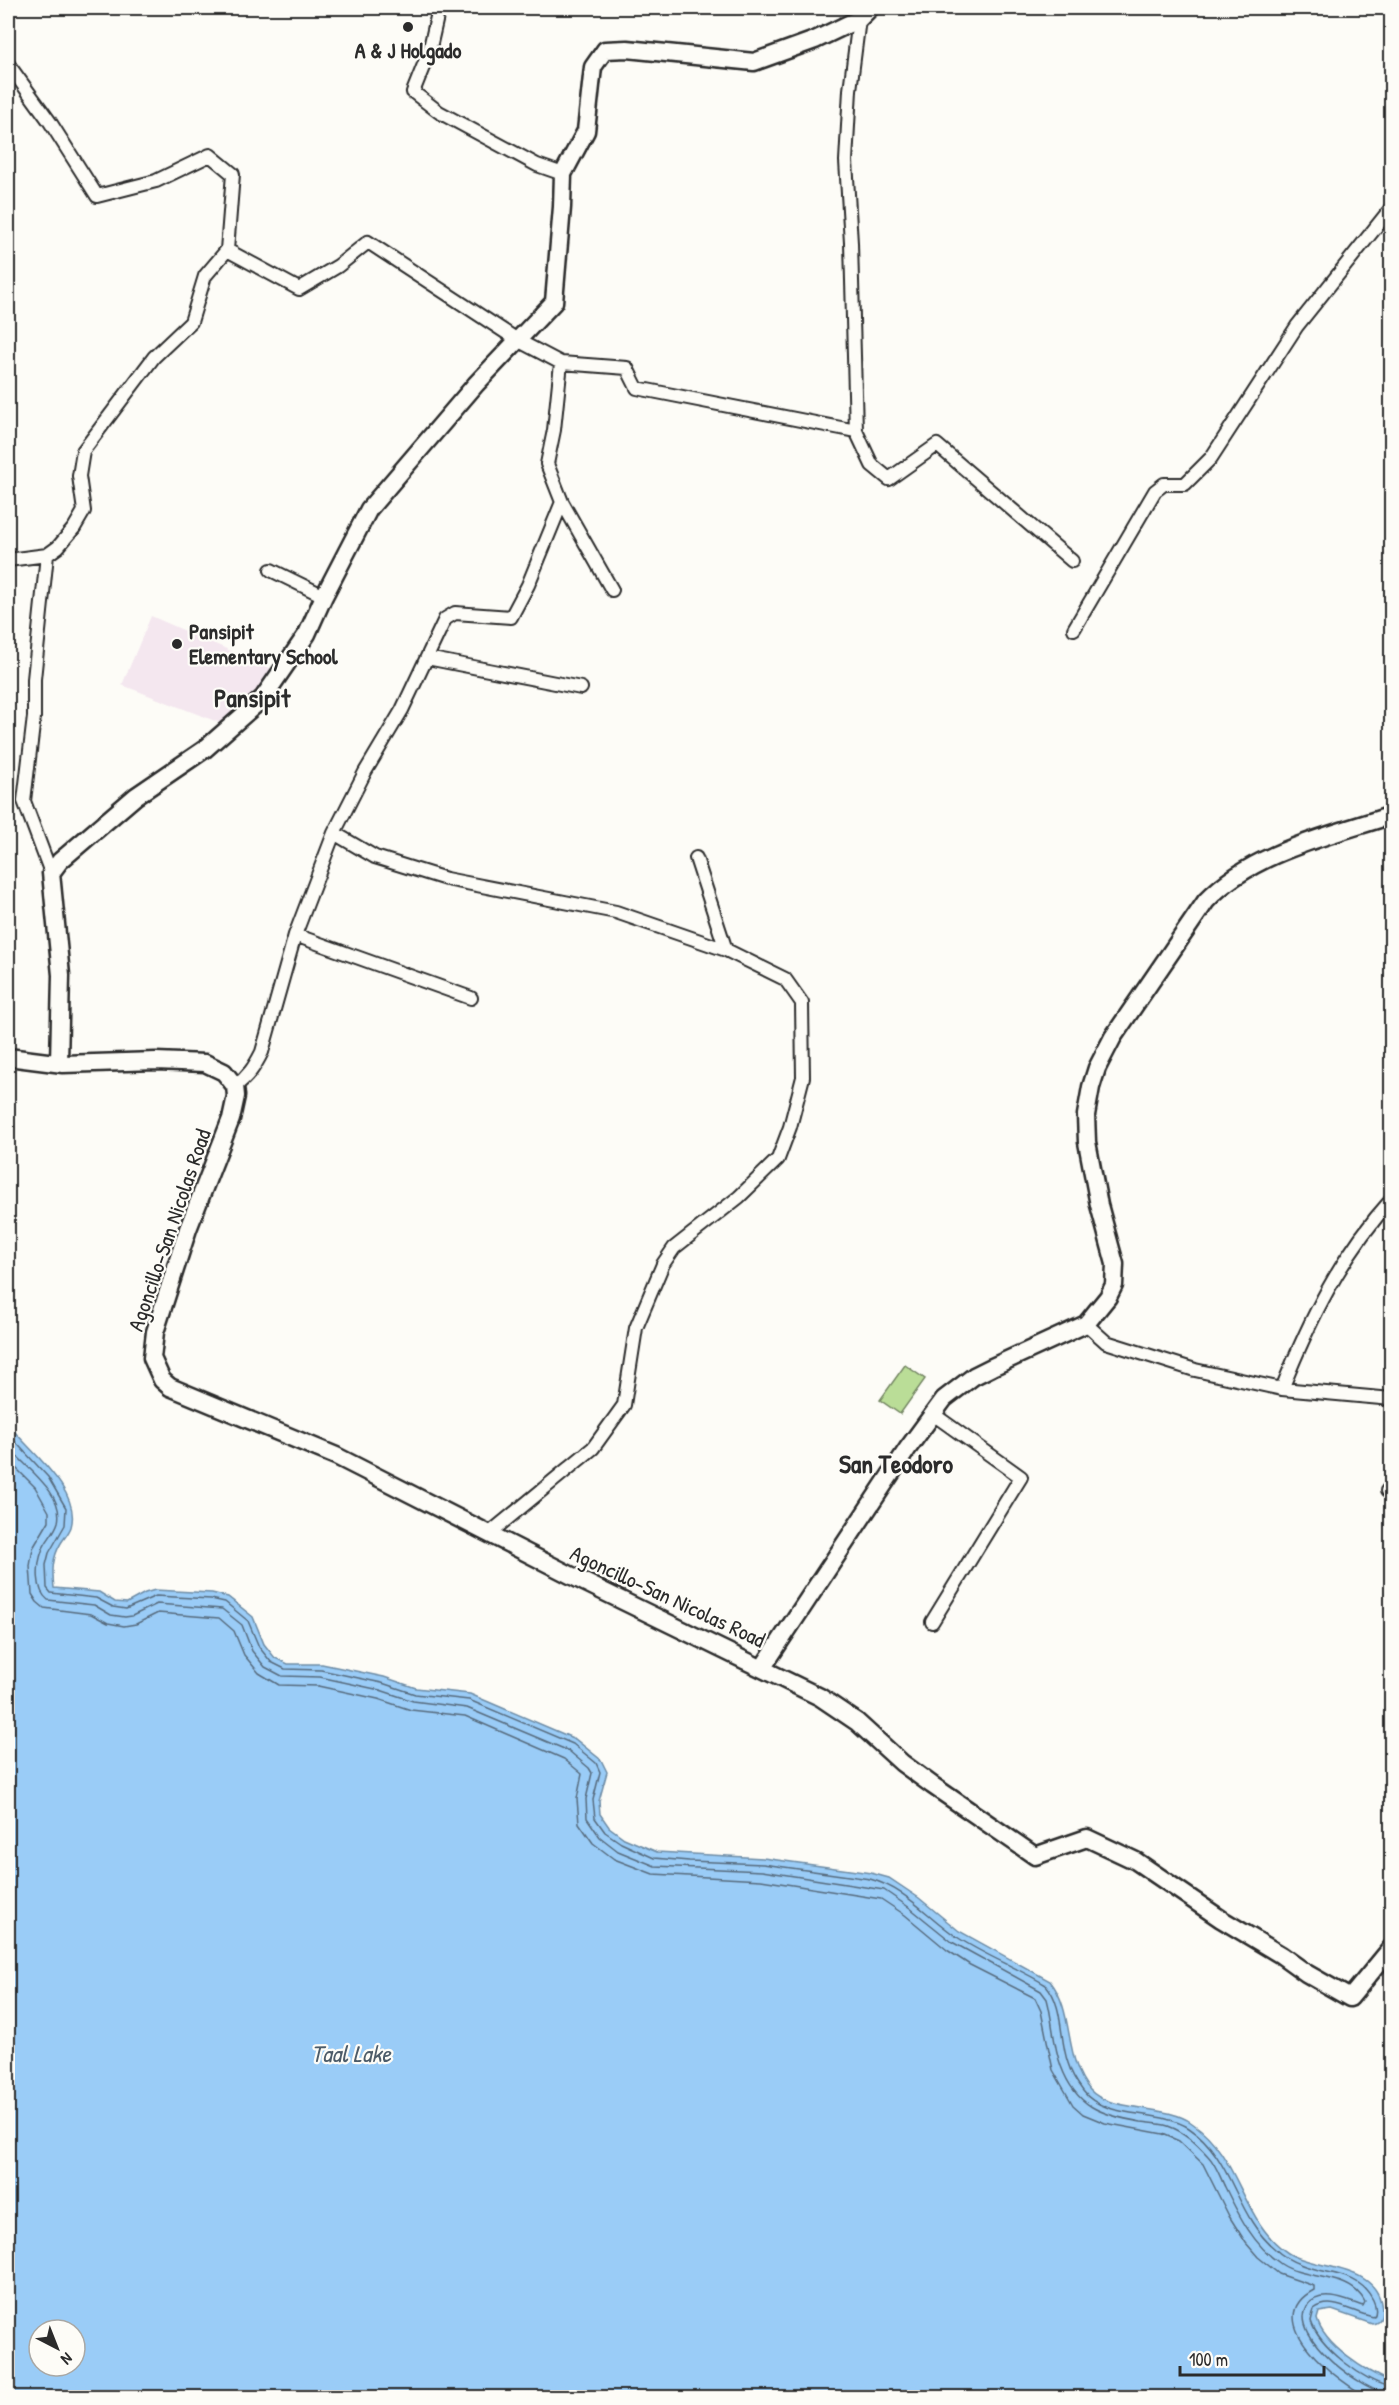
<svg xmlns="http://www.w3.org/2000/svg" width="1399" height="2405" font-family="'Patrick Hand',sans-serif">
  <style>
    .built { fill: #f4e7ef }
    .green { fill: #badd97; stroke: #728461; stroke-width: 1.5 }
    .water { fill: #9accf7; stroke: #6e8ca5; stroke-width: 1.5; fill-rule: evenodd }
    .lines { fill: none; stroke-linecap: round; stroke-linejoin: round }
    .shore { stroke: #576b7d; stroke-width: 1.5 }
    .street-casing { stroke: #2b2b2b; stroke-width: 16 }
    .secondary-casing { stroke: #2b2b2b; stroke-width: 21 }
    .street { stroke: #fdfcf7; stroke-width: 12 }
    .secondary { stroke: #fdfcf7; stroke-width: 16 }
    .poi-dot { fill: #2b2b2b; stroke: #fdfcf7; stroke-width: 2 }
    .labels { text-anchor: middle; stroke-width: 4.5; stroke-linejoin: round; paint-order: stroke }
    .poi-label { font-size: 22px; font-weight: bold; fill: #2b2b2b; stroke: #fdfcf7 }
    .street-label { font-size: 22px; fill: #2b2b2b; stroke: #fdfcf7 }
    .water-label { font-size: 24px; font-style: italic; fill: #4c5b68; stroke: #fdfcf7 }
    .quarter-label { font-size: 26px; font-weight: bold; fill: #2b2b2b; stroke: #fdfcf7 }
  </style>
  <rect width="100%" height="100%" fill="#fdfcf7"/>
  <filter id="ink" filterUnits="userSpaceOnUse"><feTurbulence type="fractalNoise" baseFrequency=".0167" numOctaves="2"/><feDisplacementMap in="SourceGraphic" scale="12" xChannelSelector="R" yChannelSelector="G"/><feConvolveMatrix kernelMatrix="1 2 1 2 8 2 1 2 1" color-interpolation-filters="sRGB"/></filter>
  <g filter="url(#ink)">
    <path class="built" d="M151,616L279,672L228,726L122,685Z"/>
    <path class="green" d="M905,1365L925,1379L900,1414L880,1400Z"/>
    <path class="water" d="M8,1424C28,1450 82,1490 71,1527C69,1533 64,1538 61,1543C52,1558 52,1571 54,1588L99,1592L115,1602L127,1603L145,1593L155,1590L212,1593L228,1597L253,1617L264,1644L275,1658L288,1664H322L384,1677L416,1688L470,1694L575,1739L601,1760L607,1772L599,1801L600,1814L609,1827L624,1838L657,1852L763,1858L871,1873L889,1878L919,1898L959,1931L1050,1981C1075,2012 1063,2058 1090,2090C1109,2112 1166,2104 1192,2123C1241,2156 1241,2222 1288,2253C1316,2271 1380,2262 1382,2311C1382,2318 1379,2323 1372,2324L1332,2310L1319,2312L1317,2319C1324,2346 1367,2372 1391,2382V2397H8ZM39,2330H75V2366H39Z"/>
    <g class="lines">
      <path class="shore" d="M8,1434L48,1477L66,1508L65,1525L49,1553L46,1565L47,1588L51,1593L96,1598L113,1607L126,1609L156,1596L211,1599L225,1602L248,1621L259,1647L271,1662L285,1669L321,1670L382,1683L415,1694L469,1700L573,1744L596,1763L600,1772L593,1800L595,1818L605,1832L621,1843L654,1858L689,1861L763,1864L870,1879C907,1889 926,1916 957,1937C985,1956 1017,1967 1046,1985C1064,2006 1059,2038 1068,2063C1071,2073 1077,2083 1083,2091C1104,2120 1160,2109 1189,2128C1233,2157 1235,2216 1275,2249C1283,2257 1291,2261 1302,2265C1327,2275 1359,2271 1373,2300C1376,2306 1377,2311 1374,2317C1355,2315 1333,2295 1314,2309L1311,2321C1318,2346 1366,2384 1392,2387
        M8,1446C23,1466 65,1493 58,1522C55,1533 45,1541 42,1551C37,1565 35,1590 48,1600L94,1605L111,1615L125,1617L132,1616L157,1604L222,1609L242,1625L252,1651L265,1667L282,1676L320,1677L380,1690L413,1701L467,1708L569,1751L589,1768L592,1773L586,1799L587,1818L600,1837L618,1851L655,1866L762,1871L884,1890L910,1908L952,1942L1041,1991L1047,1999C1053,2021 1053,2045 1061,2066C1076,2107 1101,2115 1141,2122C1150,2123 1160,2123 1168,2126C1185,2132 1196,2143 1208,2156C1216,2164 1220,2177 1225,2187C1239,2216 1254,2246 1281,2264C1306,2281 1350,2272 1365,2302L1363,2306C1353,2303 1342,2298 1332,2297C1322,2296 1312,2298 1307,2306C1288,2337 1365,2393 1392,2395
        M8,1460L35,1487L49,1512V1521L33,1548L30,1566L32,1594L37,1602L44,1608L91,1614L108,1623L124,1626L136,1624L158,1613L219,1618L234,1631L244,1655L259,1673L279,1685L318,1686L378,1699L411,1710L465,1716L564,1759L582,1774L577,1799L579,1823L593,1843L614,1859L653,1874L761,1880L881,1899L905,1915L947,1950L970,1965L1035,1998L1041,2011L1053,2070L1073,2105L1083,2114L1105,2123L1163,2134L1179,2141L1203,2164L1229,2216L1246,2243L1258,2257L1279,2274L1314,2286V2290C1256,2320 1340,2384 1370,2398"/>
      <defs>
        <path id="street" d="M439,8L429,52L413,92L439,112L537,165L563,174
          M8,64L50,122L97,196L156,181L210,155L233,174L227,250
          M561,363L627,368L637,388L856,431L872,465L889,479L937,445L1072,561
          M856,431L851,243L846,161L850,90L859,19
          M562,502L612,590
          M8,560L47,555
          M271,570L324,596
          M1074,629L1155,491L1164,484H1185L1211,458L1297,326L1392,207
          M427,658L581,688
          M334,833L375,857L446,879L616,912L726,950L785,979L802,1003L803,1077L790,1127L778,1159L739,1197L674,1248L663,1264L636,1328L624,1405L593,1448L490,1533
          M696,858L726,950
          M51,873L24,801L34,717V679L47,555L58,547L74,528L84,511L79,476L83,451L154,357L191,322L205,276L227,250L299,289L338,266L368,242L519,341L561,363L554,430L547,464L562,502L528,585L511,617L455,613L445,619L402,710L365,772L334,833L295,935L262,1052C255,1066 248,1077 235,1086
          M295,935L471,998
          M1086,1324L1106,1342L1195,1370L1282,1389L1392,1399
          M1282,1389C1310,1319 1341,1255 1392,1199
          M1387,1491L1392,1486
          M932,1622L1021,1477L933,1414"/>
        <path id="secondary" d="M8,1057L63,1064L156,1061L205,1063L224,1072L235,1086L236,1096L231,1119L188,1229L155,1332L152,1358L162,1380L170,1387L336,1456L584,1582L820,1697L857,1722L902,1763L932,1785L1035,1856L1087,1838L1136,1861L1221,1919L1281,1955L1306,1973L1350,1998L1392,1947
          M59,1063L61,975L51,873L60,861L136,796L205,749L263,698L307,634L324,596L369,509L476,384L554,302L562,207L563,174L586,131L593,67L605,50L627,49L754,62L815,40L859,19L870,8
          M763,1667L908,1448L944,1399L974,1376L992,1367L1086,1324L1108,1297L1114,1285L1115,1264L1099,1205L1087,1142L1086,1115L1091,1087L1097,1068L1113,1037L1206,901C1252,852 1329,836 1392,815"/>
      </defs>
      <use href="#street" class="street-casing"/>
      <use href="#secondary" class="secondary-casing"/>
      <use href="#street" class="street"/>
      <use href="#secondary" class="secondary"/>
    </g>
  </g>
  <g class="poi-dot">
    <circle cx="408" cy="27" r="6"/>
    <circle cx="177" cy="644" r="6"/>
  </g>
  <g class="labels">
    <g class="poi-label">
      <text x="408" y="58">A &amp; J Holgado</text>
      <text x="189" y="639" text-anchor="start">Pansipit<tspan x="189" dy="25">Elementary School</tspan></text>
    </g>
    <g class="street-label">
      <text transform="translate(169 1230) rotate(-71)" y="8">Agoncillo-San Nicolas Road</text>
      <text transform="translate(668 1596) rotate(25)" y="8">Agoncillo-San Nicolas Road</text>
    </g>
    <g class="water-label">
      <text x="351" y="2062">Taal Lake</text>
    </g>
    <g class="quarter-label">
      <text x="252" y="707">Pansipit</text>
      <text x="896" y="1473">San Teodoro</text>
    </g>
  </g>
  <rect width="1399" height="2405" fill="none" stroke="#fdfcf7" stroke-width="30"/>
  <rect x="15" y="15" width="1369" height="2375" fill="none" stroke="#2b2b2b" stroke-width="2" filter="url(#ink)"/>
  <g transform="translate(57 2348) rotate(138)"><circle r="28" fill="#fdfcf7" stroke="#a9a8a5" stroke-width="1.5"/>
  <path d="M0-4.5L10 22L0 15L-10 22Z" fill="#2b2b2b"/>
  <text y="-9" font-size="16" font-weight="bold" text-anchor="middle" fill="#2b2b2b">N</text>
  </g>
  <path d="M1180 2366v9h144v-9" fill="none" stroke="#2b2b2b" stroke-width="3"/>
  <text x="1189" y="2366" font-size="18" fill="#2b2b2b" stroke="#fdfcf7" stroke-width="4.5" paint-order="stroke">100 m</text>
</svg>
